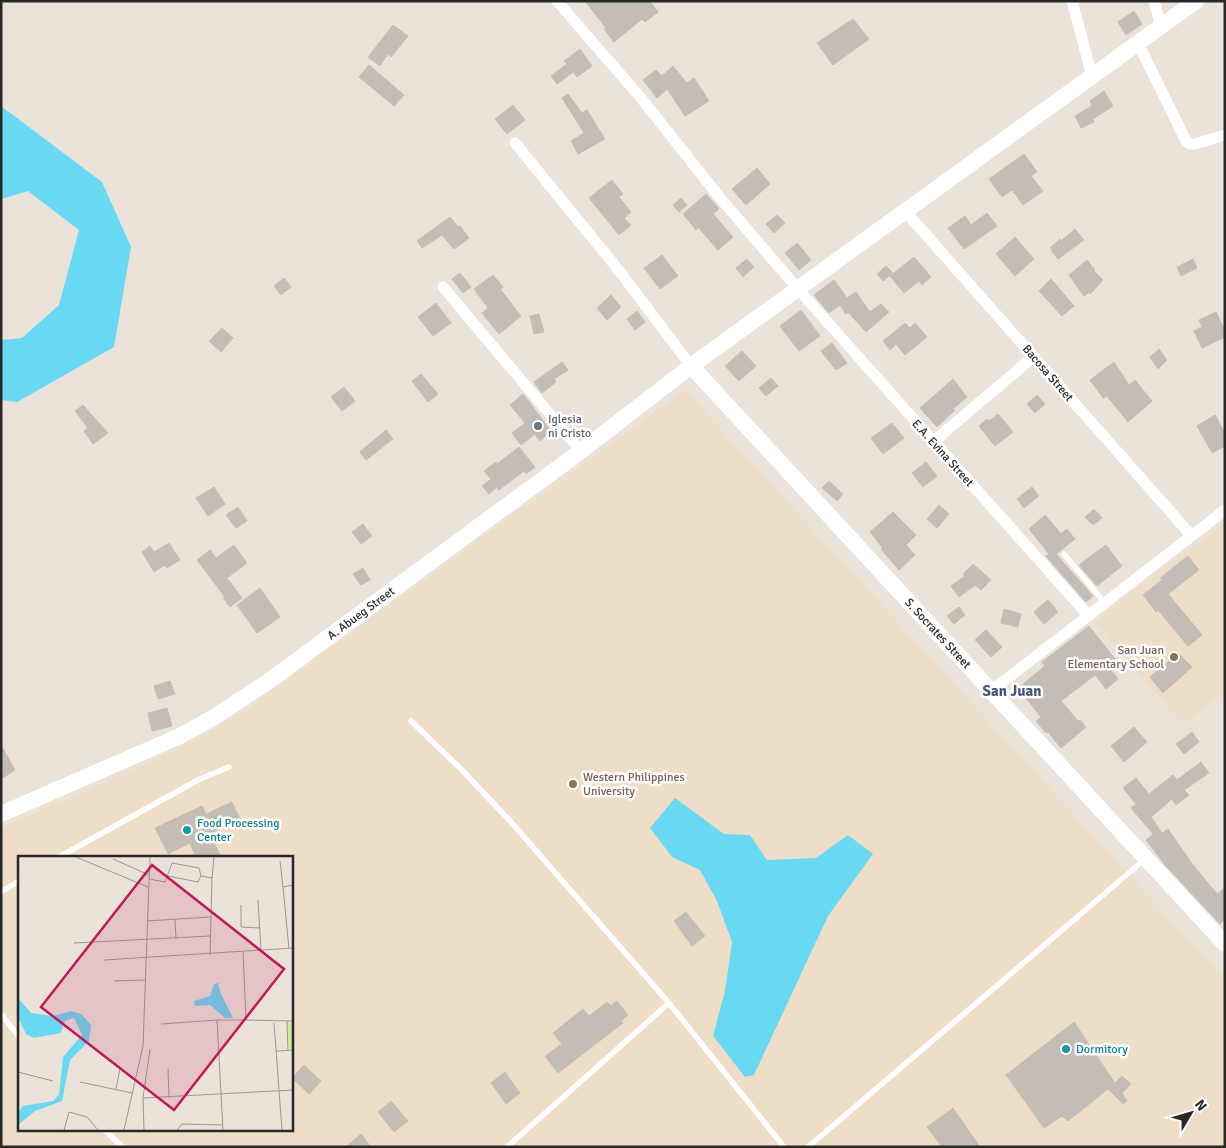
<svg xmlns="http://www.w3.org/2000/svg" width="1226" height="1148" font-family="Signika,sans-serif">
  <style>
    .education { fill: #eedec8; fill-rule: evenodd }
    .water { fill: #68d9f2 }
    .building { fill: #c3bdb5; stroke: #c7beb3 }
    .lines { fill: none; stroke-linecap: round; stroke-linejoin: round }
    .lane { stroke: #fff; stroke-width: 5.5 }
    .street { stroke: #fff; stroke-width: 11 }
    .secondary { stroke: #fff; stroke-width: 16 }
    .worship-dot { fill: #6b7280; stroke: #fff; stroke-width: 2 }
    .education-dot { fill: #8d6e63; stroke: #fff; stroke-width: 2 }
    .culture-dot { fill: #0f9aa8; stroke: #fff; stroke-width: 2 }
    .labels { text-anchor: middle; stroke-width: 5; stroke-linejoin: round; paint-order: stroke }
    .street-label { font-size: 12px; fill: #282828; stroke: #fff }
    .worship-label { font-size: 12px; fill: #5b616d; stroke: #fff; text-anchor: start }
    .education-label { font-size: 12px; fill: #785e54; stroke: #fff; text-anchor: end }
    .culture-label { font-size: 12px; fill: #0d838f; stroke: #fff; text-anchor: start }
    .quarter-label { font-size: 15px; font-weight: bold; fill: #48557a; stroke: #fff }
    .inset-road { fill: none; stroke: #9d9892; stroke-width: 1 }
    .view { fill: #c2185b; fill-opacity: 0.15; stroke: #c2185b; stroke-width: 2.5 }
    .inset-edge { fill: none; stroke: #282828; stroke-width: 2.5 }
  </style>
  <rect width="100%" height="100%" fill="#ebe2d9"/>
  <path class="education" d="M685,390L1225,980V1147H1V828L200,739L248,708ZM19,857H291V1129H19Z
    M1225,522V691L1183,724L1093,622Z"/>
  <path class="water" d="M1,106L102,182L131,247L114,347L17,402L1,400V340L22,338L59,305L79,230L28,191L1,199Z
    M675,798L724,834L750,835L767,860L816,858L848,835L873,854L828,916L754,1075L745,1077L713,1036L725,991L732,942L717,901L700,870L672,857L650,828Z"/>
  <path class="building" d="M585,1H650L658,12L645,22L642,19L614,42L604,29L606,28Z
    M1134,11L1142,24L1126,35L1118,22Z
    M853,19L869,39L833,65L817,43Z
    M393,25L408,36L391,57L388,54L380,66L368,57Z
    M580,49L592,66L577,77L573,72L557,84L551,76L567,64L564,61Z
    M369,65L404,95L394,106L359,77Z
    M673,66L687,83L694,78L709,101L685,116L667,89L657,98L643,80L656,70L662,76Z
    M1104,91L1113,106L1093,119L1094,122L1081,128L1075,116L1092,106L1090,101Z
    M568,94L582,113L587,110L605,139L578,154L571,141L584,133L562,98Z
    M513,105L525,120L507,134L495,119Z
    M1024,154L1037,172L1031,176L1043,191L1023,205L1012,190L1002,197L989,179Z
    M757,168L770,184L746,205L732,189Z
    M612,180L623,194L619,197L631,212L624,218L631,225L619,235L589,198Z
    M706,194L719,209L713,214L733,237L718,250L698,227L696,230L683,214Z
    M681,198L687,205L679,212L673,205Z
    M987,213L997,226L964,249L948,228L965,216L971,225Z
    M777,215L785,223L774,233L766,224Z
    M450,217L458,227L460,226L469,238L454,249L442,235L422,248L417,241Z
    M1075,229L1084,240L1058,259L1051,250V247L1060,239L1061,241Z
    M1015,237L1034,259L1015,276L996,254Z
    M797,243L811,260L799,270L785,253Z
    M662,255L678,276L660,289L644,268Z
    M914,257L931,277L922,285L919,281L904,293L890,276Z
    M747,259L754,267L743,277L736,268Z
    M1193,259L1197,268L1181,276L1177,267Z
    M1087,260L1095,270L1094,271L1103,280L1090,294L1089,292L1084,296L1069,275Z
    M886,266L893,273L883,281L877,274Z
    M460,273L471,287L463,293L452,279Z
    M493,275L503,287L500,289L521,316L499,334L482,313L488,308L474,289Z
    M284,278L291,287L281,295L274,286Z
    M1051,279L1074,306L1062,316L1039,291Z
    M834,280L847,298L856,292L870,312L881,304L889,312L866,332L848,312L846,314L840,305L829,313L814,295Z
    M611,295L621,307L607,320L597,308Z
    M436,303L451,323L433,336L418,317Z
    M801,310L820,336L799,351L780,326Z
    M637,311L645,322L635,330L627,319Z
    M1216,312L1225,331V337L1202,348L1194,331L1202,327L1199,320Z
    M539,314L544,332L534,334L530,316Z
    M905,323L910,328L915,323L927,337L905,355L896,344L890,350L883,341Z
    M222,328L233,338L221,352L209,341Z
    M832,343L847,363L836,370L821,351Z
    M1159,349L1167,360L1158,369L1150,357Z
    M742,351L756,366L739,381L725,366Z
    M562,362L568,370L554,379L556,382L542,393L534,382Z
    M1114,362L1129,385L1135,380L1152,401L1128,422L1107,396L1103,398L1090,380Z
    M421,374L438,394L428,402L412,381Z
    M771,378L778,386L766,396L759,388Z
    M953,379L967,397L953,409L955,410L937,427L920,408Z
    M344,387L355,401L342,411L331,397Z
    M523,394L551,431L540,441L535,434L521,445L512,433L525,423L510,405Z
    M1037,395L1045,404L1035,413L1027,404Z
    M83,405L108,433L93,444L84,431L88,428L75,411Z
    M998,414L1013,432L995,446L979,426L987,419L989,421Z
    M1215,415L1225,433V446L1212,453L1197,426Z
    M892,423L904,438L883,454L871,438Z
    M386,430L393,439L366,460L360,452Z
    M519,447L535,467L526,474L524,471L499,490L497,487L489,494L482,486L491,479L484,471L496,462L497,464Z
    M926,462L937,476L923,487L912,473Z
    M829,481L843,494L837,501L822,488Z
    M214,487L225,504L208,516L196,498Z
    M1032,487L1039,496L1024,508L1017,499Z
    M939,505L949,514L937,528L927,519Z
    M238,507L247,521L236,528L226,515Z
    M1094,509L1102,518L1093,525L1085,517Z
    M893,512L916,535L906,545L915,555L899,570L881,549L883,548L870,532Z
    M1045,515L1061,534L1067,529L1075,539L1056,554L1093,596L1086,602L1046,556L1049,554L1029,529Z
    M363,524L372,536L361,544L352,532Z
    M169,543L180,560L167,568L165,565L154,572L142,552L150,546L154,552Z
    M234,545L247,563L227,578L242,598L230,607L223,598L225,597L197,560L210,550L216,558Z
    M1106,545L1122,566L1097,586L1079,565Z
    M1188,556L1199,570L1168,594L1202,635L1188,646L1158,610L1156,612L1143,595L1162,580L1160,578Z
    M973,564L991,580L981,590L975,585L959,597L951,586L965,576L963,574Z
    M363,568L370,580L361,585L353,574Z
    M260,588L280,617L257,633L237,605Z
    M1048,600L1058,612L1044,624L1034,612Z
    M959,607L965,615L954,624L947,616Z
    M1004,609L1021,614L1018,627L1001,623Z
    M1089,626L1115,659L1107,665L1118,679L1106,689L1095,675L1061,701L1078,721L1080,720L1086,727L1061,748L1048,732L1046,733L1036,721L1041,717L1018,688L1045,666L1042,662Z
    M986,630L1002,647L991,657L975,640Z
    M1178,653L1192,667L1163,693L1150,677L1163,665L1164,666Z
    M170,681L175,694L158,699L154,686Z
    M167,708L172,726L152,731L148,713Z
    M1134,727L1147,742L1124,762L1111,746Z
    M1192,732L1199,742L1184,754L1176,744Z
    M1,745L15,770L1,779Z
    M1201,762L1209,773L1184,790L1189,795L1176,805L1172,799L1151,817L1162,833L1168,829L1193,865L1217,894L1225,888V919L1220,924L1166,866L1146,840L1153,834L1131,808L1136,804L1123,788L1136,778L1149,794L1173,775L1177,780Z
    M232,802L240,819L210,834L221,857H196L190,843L168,854L155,828L202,806L206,814Z
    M686,912L705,936L692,946L674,921Z
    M617,1001L628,1015L621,1021L623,1023L558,1073L545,1056L562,1044L553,1033L583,1009L589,1016L607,1002L611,1006Z
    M1074,1022L1115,1083L1122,1076L1131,1084L1122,1093L1127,1101L1123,1104L1108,1089L1068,1121L1062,1116L1044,1128L1006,1075Z
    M304,1065L321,1081L309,1094L292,1078Z
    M505,1072L520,1093L506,1104L491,1083Z
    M391,1101L408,1121L394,1132L378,1112Z
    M953,1108L980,1147H942L927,1127Z
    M361,1134L371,1147H346Z"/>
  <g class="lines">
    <path class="lane" d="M1064,554L1105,603
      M411,721L462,770L511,822L669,1003
      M59,857L198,780L229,767
      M1,892L19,881
      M1,1014L19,1037
      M104,1129L122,1147
      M507,1147L669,1003L784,1147
      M808,1147L1144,860"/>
    <path class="street" d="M557,1L641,98L721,199L798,289L1089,616
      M1072,1L1092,76
      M1154,1L1161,26
      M1138,43L1186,141L1190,144H1195L1225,135
      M515,143L617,268L691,366
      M905,211L1191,535
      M443,287L581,451
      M933,442L1033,357
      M991,691L1225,510"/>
    <g class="secondary">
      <path id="s1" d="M691,366L1225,944"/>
      <path id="s2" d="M1,814L180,736L216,716L269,681L581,451L691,366L1196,1"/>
    </g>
  </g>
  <circle class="worship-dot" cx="538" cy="426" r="5"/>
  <g class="education-dot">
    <circle cx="1174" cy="657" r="5"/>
    <circle cx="573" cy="784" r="5"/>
  </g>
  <g class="culture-dot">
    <circle cx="187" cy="830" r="5"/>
    <circle cx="1066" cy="1049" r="5"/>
  </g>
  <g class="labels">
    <g class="street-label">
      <text transform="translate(1048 373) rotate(49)" y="4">Bacosa Street</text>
      <text transform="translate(943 453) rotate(48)" y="4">E.A. Evina Street</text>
      <text dy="4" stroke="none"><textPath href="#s2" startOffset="414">A. Abueg Street</textPath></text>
      <text dy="4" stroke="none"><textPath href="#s1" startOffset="364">S. Socrates Street</textPath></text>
    </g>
    <g class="worship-label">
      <text x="548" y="423">Iglesia<tspan x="548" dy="14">ni Cristo</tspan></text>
    </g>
    <g class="education-label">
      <text x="1164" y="654">San Juan<tspan x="1164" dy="14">Elementary School</tspan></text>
      <text x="583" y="781" text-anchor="start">Western Philippines<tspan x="583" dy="14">University</tspan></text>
    </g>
    <g class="culture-label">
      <text x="197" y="827">Food Processing<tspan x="197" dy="14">Center</tspan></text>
      <text x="1076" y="1053">Dormitory</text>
    </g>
    <g class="quarter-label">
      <text x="1012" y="696">San Juan</text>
    </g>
  </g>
  <g transform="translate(18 856)">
    <rect width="275" height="275" fill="#ebe2d9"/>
    <path d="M270,166H275V210L273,194L271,193Z" fill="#ccec8e"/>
    <path d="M200,127L203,138L215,162H207L192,149L177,150L176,145L192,140L196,128ZM0,142L13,157L35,160L53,155L63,158L73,169L71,185L52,204L44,245L17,255L0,269V257L5,250L35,245L41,239L45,201L64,179L56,162L47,165L43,177L16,182L8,178L0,161Z" fill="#68d9f2"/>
    <path class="inset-road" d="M58,1L130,31M95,3L131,19M262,5L265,31M150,20L180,26L183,20M194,22L196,1M131,23L147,26L154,7L181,12L183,20L194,22L192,99M240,44L243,94M223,49V71L242,72M157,63L158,83M129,65L192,61M56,87L192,80M271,93L265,31L275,29M225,96L228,164L275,165M86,104L275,92M96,125L127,124M269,165L270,195M256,167L264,274M143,168L199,164M258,195L275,194M150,213L151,242M0,216L35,225M62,226L114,237M98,233L102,213M125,242L132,193M46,274L51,256L69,261L80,274M106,274L125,190L132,1M126,274L125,242L275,234M159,274L164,268L205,269M205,274L199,164H228"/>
    <path class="view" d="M134,9L266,113L156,254L23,151Z"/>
    <rect width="275" height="275" class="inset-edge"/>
  </g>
  <rect width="1226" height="1148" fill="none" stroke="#282828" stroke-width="5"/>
  <g transform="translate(1191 1113) rotate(52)" stroke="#ffffff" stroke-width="4" paint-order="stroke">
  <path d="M0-4L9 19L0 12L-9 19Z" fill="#282828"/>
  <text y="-8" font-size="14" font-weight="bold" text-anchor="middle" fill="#282828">N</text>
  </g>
</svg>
